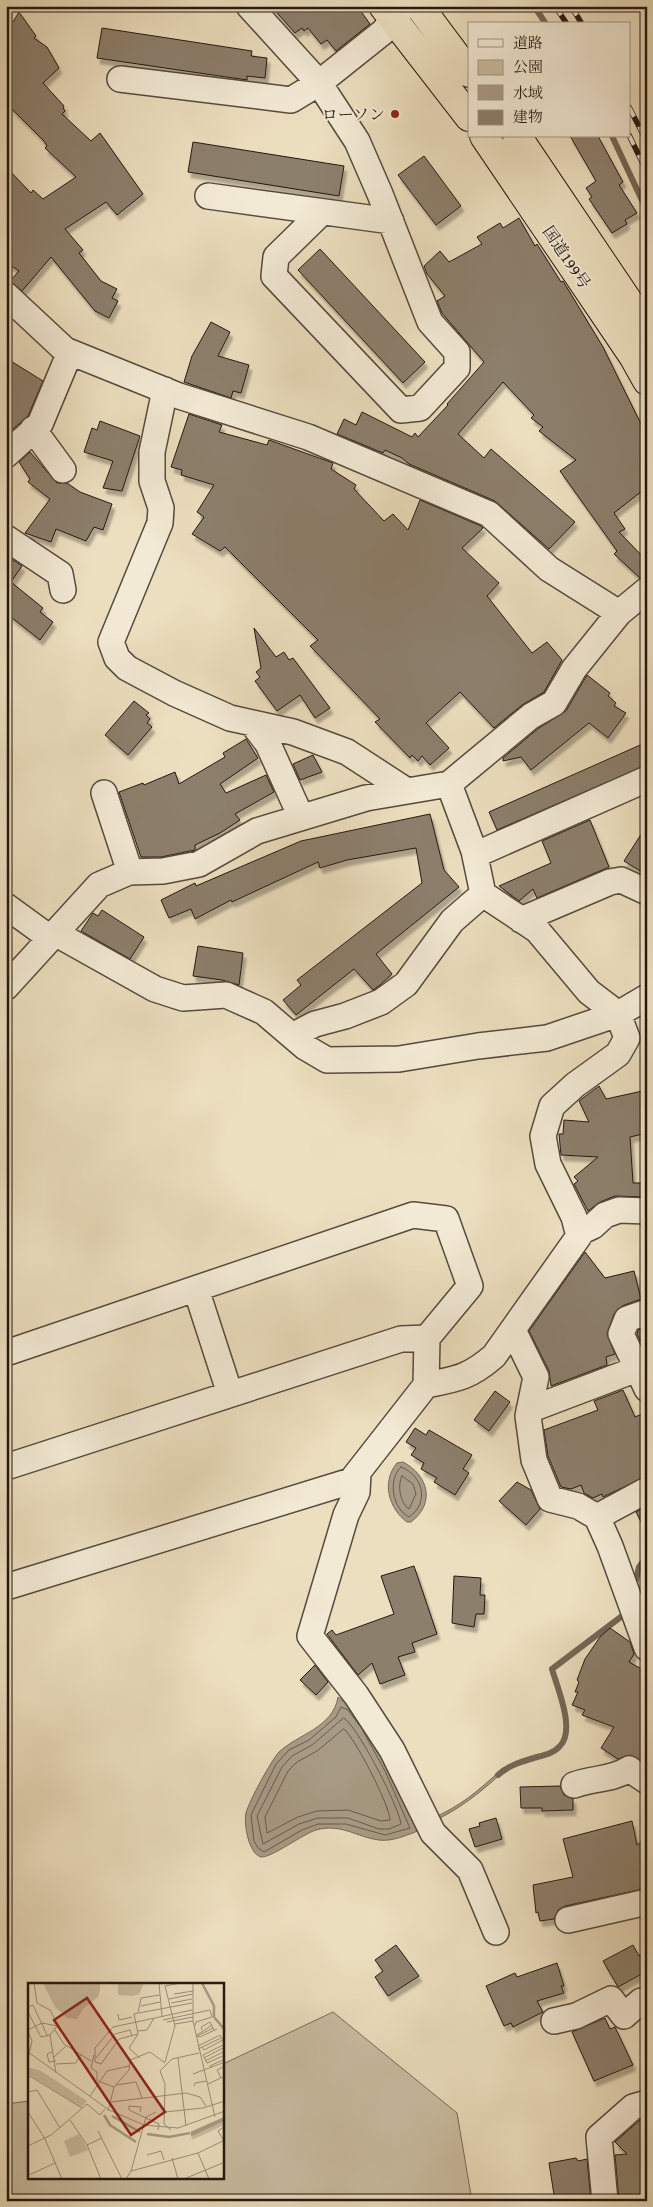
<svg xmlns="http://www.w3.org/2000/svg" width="653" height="2207" font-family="'Gentium Book Plus','Noto Serif JP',serif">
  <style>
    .green { fill: #cabda2; stroke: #776a5a }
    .water { fill: #a89b85; stroke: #736757 }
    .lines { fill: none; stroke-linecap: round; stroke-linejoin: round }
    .shore { stroke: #665a4c; stroke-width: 1 }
    .stream { stroke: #736757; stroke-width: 6 }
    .building { fill: #8c7f6c; stroke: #241813; filter: url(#shadow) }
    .minor-casing { stroke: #564a3e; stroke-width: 28 }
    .highway-casing { stroke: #241813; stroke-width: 30 }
    .minor { stroke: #f3ead5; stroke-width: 25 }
    .highway { stroke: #ecdfbf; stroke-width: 28 }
    .rail-casing { stroke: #241813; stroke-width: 5.5 }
    .rail { stroke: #f3ead5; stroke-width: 4; stroke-dasharray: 11; stroke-linecap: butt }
    .poi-dot { fill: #8f2418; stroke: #f3ead5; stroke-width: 2 }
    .labels { text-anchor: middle; stroke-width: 4; stroke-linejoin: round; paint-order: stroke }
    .poi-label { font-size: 16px; fill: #241813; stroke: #f3ead5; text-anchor: end }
    .street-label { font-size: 16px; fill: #241813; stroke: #f3ead5 }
    .inset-river { fill: none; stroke: #a89b85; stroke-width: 2.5 }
    .inset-road { fill: none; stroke: #9c8f7a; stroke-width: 1 }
    .view { fill: #8f2418; fill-opacity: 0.15; stroke: #8f2418; stroke-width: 2.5 }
    .inset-edge { fill: none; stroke: #241813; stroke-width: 2.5 }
  </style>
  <defs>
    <filter id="shadow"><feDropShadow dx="3" dy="5.5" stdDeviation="1" flood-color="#0004"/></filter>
  </defs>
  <rect width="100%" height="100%" fill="#ecdfbf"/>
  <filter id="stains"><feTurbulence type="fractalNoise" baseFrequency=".004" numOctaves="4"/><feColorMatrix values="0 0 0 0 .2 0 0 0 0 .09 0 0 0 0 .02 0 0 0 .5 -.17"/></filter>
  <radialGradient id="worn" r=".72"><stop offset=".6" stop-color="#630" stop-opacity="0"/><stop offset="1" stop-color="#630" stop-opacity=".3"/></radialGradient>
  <path class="green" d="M333,2012L457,2113L472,2201H6V2104L29,2101V2178H222L223,2064Z"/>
  <path class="water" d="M403,1462C428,1475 436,1503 411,1522H407C389,1509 381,1482 397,1463Z
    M338,1697C373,1723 401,1790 423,1829C409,1834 393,1842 379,1840C356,1837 341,1823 316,1830C303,1834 271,1858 261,1857C258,1856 254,1853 253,1850C247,1841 244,1822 246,1813C249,1801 271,1761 279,1752C298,1734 333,1728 338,1697Z
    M502,1769L504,1771C481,1792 460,1809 432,1822L431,1819C461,1806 478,1791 502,1769Z"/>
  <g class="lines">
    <path class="shore" d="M401,1467C423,1475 430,1503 409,1517C393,1509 387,1480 401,1467Z
      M402,1476L413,1484L416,1494L409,1509C400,1503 397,1485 402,1476Z
      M344,1718C358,1727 399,1807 401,1824L389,1829H379L348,1818H318L299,1824L263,1844L257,1816L282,1767L292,1756L312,1745Z
      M359,1725L348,1710L341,1707L336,1717L309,1740L289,1750L276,1764L251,1815L254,1841L258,1848L264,1852L302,1830L318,1824H346L385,1835L410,1828L385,1771L363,1731
      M344,1729C355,1738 390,1806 390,1820L381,1821L348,1810L317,1811L298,1817L267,1833L265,1817L288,1771L297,1762L317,1751Z"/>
    <path class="stream" d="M534,6L546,24
      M612,136L647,211
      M634,1588L639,1567L647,1556
      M498,1775C509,1765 523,1761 537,1757C545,1755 554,1753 560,1746C576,1730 557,1687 552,1669L626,1613"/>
  </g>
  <path class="building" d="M271,6H357L370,24L336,51L327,40L321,44L308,28L304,31L302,28L295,33Z
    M19,12L36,36L34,38L47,47L59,68L43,83L64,106L63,108L65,111L62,114L91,141L100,133L143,194L117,215L106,202L65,229L83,250L79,253L101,281L117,289L112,298L118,301L109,318L95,311L51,257L22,291L10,281L19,271L6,262V167L31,193L33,190L43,199L76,177L45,148L47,146L44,141L6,103V18L13,22Z
    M102,28L252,51L251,56L267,58L265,78L247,76V80L97,58Z
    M570,136H598L623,182L619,185L637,213L625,220L627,224L612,233L589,199L592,197L586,188L596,181Z
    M193,142L344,166L339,196L188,172Z
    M424,156L461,206L436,225L398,175Z
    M519,218L535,246L537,244L561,282L563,281L603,347L647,436V487L614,513L625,529L619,532L647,561V576L640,578L614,554L617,551L560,471L576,460L539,431L543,427L531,418L534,415L503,382L458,434L484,458L491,449L575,522L549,549L495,501L409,464L402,458L385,450L383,453L337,434L344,419L356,425L362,412L412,437L415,433L418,437L448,405L447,404L484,362L442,313L437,301L445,296L427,274L424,266L440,251L449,262L482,244L477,237L500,223L503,228Z
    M320,249L425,362L403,383L298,270Z
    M211,322L230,332L218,356L249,365L241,393L233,391L231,398L184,382L192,356Z
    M6,358L43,381L28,416L13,429L6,427Z
    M189,414L222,425L219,432L267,445L269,440L333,463L331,469L356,485L354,489L384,521L393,514L408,530L420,500L481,526L483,528L462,548L499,583L487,596L532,653L547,642L562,660L544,692L522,705L494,728L460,692L426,723L449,748L430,765L422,756L418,761L412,755L410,758L375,722L380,719L310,646L318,640L225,547L220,551L192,534L204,517L197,512L214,485L181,475L182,470L171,467Z
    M100,421L140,436L122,491L103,488L113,461L84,452L92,428L97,430Z
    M30,452L57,483H67L80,492L112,504L103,530L94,527L86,541L56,529L51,542L25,533L50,499L28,482L30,479L19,462Z
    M6,555L22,566L11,582L43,608L40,612L53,622L40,640L6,613Z
    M254,628L276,657L284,652L289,660L293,658L330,708L315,718L300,695L277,711L255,681L260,677L256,672L261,668Z
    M587,675L610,693L608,696L616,703L614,706L626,713L608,738L589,723L531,770L521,757L503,761V758L539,728L566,711Z
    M134,701L149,713L146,715L150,719L147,723L152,727L128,755L105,735Z
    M246,739L258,758L220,784L226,793L266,775L274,792L235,814L240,820L220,833L195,845V850L161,857H141L119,792L143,783L144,785L175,772L179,784L225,757L223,753Z
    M647,742V765L497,830L489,812Z
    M313,755L322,772L300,780L293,764Z
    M430,814L444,870L459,887L376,954L392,974L380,985L373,990L354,969L296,1015L283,1000L301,985L297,980L422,883L416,848L347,860L320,868L318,862L232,902L231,900L195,919L191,909L169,918L161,900L195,883L196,886L301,841Z
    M590,820L609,867L537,898L533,889L519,901L499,886L551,863L542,841Z
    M647,825V875L624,861Z
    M102,910L144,937L130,959L81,931L93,913L98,916Z
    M198,946L243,953L239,985L222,980L193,976Z
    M599,1086L606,1099L647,1090V1133L630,1137L633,1183H647V1197L615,1196L600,1202L588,1211L574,1184L578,1181L574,1177L598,1157L561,1155L559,1134H563L564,1120L589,1122L579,1101Z
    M585,1252L605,1278L634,1271L641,1299L622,1306L614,1314L607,1334L615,1354L606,1357L607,1365L551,1386L549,1371L529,1331Z
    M647,1327V1342L642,1344L637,1334L638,1330Z
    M623,1390L635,1417L647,1412V1476L603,1497L602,1494L593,1498L584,1493L581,1485L571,1489L561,1487L548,1456L544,1430L598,1410L594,1401Z
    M495,1391L510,1402L489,1431L474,1420Z
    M415,1428L426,1435L429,1430L472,1455L463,1469L469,1473L455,1495L434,1482L437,1478L421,1469L424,1463L411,1455L416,1448L406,1442Z
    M517,1482L531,1490L540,1509L526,1525L499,1501Z
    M647,1506V1533L636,1512Z
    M414,1566L437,1634L412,1643L415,1652L398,1657L405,1675L380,1684L372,1663L358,1675L327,1634L332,1630L336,1635L394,1614L381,1576Z
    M454,1576L481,1578L480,1595H485L484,1614H476L474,1627L452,1623Z
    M610,1628L630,1642L634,1654L629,1662L647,1672V1764L630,1755L618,1759L601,1748L614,1727L582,1715L585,1710L572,1705L578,1692H575L579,1682L577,1680L585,1659L600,1637Z
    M315,1665L328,1682L316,1695L300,1680Z
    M560,1786L564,1795L573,1799V1810L542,1811V1808H521L520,1787Z
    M496,1818L502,1839L475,1847L469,1829L480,1826L479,1823Z
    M632,1821L637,1845L641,1842L647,1867V1888L565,1906L558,1910L554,1919L540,1921L538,1912L536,1913L533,1885L573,1877L563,1839Z
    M396,1945L419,1976L388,1996L375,1977L383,1971L375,1960Z
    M633,1945L639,1956L647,1953V1971L618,1987L603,1961Z
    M557,1963L564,1986H561L564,1993L537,2001L543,2012L513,2027L511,2023L504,2026L486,1986L515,1973L517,1977Z
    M605,2018L610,2029L615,2027L633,2065L594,2081L572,2032Z
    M647,2118V2201H619L615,2155L627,2154L615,2142L640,2120Z
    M576,2158L578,2161L587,2159L591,2201H555L549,2163Z"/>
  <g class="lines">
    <defs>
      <path id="minor" d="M249,6L319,83L357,141L380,194L430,322L457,352V368L420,408L401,410L274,276L276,257L322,212
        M120,79L291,100L319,83L383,32L404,6
        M208,196L391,221
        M6,295L65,350L179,396L308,437L489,514L549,569L619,613
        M165,390L152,452V481L161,508L160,523L111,642L117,658L127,668L174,693L230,718L293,732L347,752L407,791
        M33,429L63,470
        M6,455L40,424L70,352
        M6,538L60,574L63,590
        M252,723L268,744L301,817
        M104,793L130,872
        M475,855L647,779
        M6,906L50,938
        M521,920L610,882L621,880L647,892
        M55,933L155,989L183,998L226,995L264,1012L305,1047L327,1060L399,1059L478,1046L547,1038L618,1014L647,997
        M6,987L99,885L129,872L163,871L199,864L257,831L366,798L449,784L531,716L554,703L574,669L619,613L647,590
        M292,1036L315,1024L345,1016L381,1002L406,984L452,921L483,894
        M578,1233L593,1226L605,1215L619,1210L647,1211
        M196,1289L230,1394
        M647,1312L627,1319L621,1334L647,1389
        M513,1330L536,1377L528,1416L534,1460L550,1499L578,1506L597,1517L610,1546L647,1648
        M6,1353L413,1215L446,1219L470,1286L427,1338L426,1385L351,1481L6,1587
        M426,1385C457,1379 470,1377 494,1356L579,1236L574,1217L548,1164L543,1136L552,1106L575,1085L618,1054L627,1038L618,1014L589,992L537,930L483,894L474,851L449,784
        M529,1410L637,1369
        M6,1467L401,1339L427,1338
        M358,1473L357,1492L346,1515L310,1636L356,1695L392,1750L433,1833L470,1870L496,1932
        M597,1517L647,1490
        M574,1785C592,1778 612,1780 629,1769L647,1781
        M568,1920L647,1902
        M554,2021L576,2016L611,1999L624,2016L641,2001L647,2000
        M605,2201L599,2137L633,2107L647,2103"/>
      <path id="highway" d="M383,6L469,117
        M419,6L469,73
        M484,136L633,356L647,381
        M517,136L647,329"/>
    </defs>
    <use href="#minor" class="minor-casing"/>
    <use href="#highway" class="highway-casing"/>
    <use href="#minor" class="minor"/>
    <use href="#highway" class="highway"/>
    <defs>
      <path id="rail" d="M555,6L567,24
        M571,6L582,24
        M629,107L647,142
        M629,135L647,172"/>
    </defs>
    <use href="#rail" class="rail-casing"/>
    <use href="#rail" class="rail"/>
  </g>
  <circle class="poi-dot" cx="395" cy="114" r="5"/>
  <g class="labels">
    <g class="poi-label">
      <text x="385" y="120">ローソン</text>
    </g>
    <g class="street-label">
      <text transform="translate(567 257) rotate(56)" y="6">国道199号</text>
    </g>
  </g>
  <g transform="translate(28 1983)">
    <rect width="196" height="196" fill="#ecdfbf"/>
    <path d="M15,0H72V6L70,14L55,26L49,36L39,35L27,24ZM90,0H116L111,11L105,13L90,12ZM0,84L13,88L59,118L53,124L0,91ZM196,137V142L164,157L163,152ZM51,151L60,167L42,174L36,158Z" fill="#cabda2"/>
    <path class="inset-river" d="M174,0L186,23V34L197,47M76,132L82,142L108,159M84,133L112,149M163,150L197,135M119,151L141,154L162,150M163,152L197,136"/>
    <path class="inset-road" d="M131,0L134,33M165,0V38L187,134M146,11L165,8M141,16L165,11M143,20L164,16M113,23L132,19M0,24L5,22L19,52M0,29L13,54L22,52L30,42L22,27L9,20L6,0M111,30L164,20M90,31L91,37L104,34M135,37L182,27M139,39L165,34M147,41L165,38M167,43L168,39L184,34L182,27M0,47L14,40L29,43M27,47L36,61L63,78M174,47L173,44L182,39L186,47M0,48L4,58L0,76M110,48L119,47L126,35M110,51L91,56L73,81L67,79V65L85,44L164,27M22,52L28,90M169,52L184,42M169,53L172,54L189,46M169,53L185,45M170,63L192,52L197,60M174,64L176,67L195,57M170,66L193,55M0,69L81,127L116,142L150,145L197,128M24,69L19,71L21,79L28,78M66,72L63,85L69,89V98M175,72L179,80L197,72M175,72L197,61M26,74L38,63M68,75L87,51L102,47L104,53M112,75L101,65L110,51L106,31L110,30L113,15L132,12M150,75L158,143M176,75L197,64M177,78L197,68M137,79L147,43L137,3L153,0M28,81L48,80L53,71M183,85L182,83L197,76M165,91L197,79M0,92L54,125M193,95L189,87L197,83M70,98L86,104M180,101L197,93M88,102L108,99L114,115M166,103L167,100L179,98M0,109L9,107L32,145M62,113L79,88L101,83M83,119L158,110L172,114L178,123M80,128L86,104L101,87L102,77L122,69L137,80M0,129L17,156L34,196M112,129L113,124L101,123V127L131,141L130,147M137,129L175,125L197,118M42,137L59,162L73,196M143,147L136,141L137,101L132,88L144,76L171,70M70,148L94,196M196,158L190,148L197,143M59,162L74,155M0,163L23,152L59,121L72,132L77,126M170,170L181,196M119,172L133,168L136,177M144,175L150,196M103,188L170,170L197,157M1,192L27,180M98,196L103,188L118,134L128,129M156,196L197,179"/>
    <path class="view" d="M59,15L137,129L103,152L26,37Z"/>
    <rect width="196" height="196" class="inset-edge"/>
  </g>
  <rect width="653" height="2207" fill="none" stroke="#ecdfbf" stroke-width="25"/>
  <rect x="8" y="8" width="638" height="2192" fill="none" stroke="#241813" stroke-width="2.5"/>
  <rect x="12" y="12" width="628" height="2182" fill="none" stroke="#241813"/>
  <rect x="468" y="22" width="162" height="115" fill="#f3ead5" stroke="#a09687"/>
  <rect x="478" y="39" width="25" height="8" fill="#f3ead5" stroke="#a09687"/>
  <text x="513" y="48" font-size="15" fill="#241813">道路</text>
  <rect x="478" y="60" width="25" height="15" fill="#cabda2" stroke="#a09687"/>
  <text x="513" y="72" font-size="15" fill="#241813">公園</text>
  <rect x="478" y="85" width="25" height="15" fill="#a89b85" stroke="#a09687"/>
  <text x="513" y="98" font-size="15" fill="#241813">水域</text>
  <rect x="478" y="110" width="25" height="15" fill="#8c7f6c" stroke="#a09687"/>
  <text x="513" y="122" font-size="15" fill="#241813">建物</text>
  <rect width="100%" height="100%" filter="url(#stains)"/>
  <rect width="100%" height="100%" fill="url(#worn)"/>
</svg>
